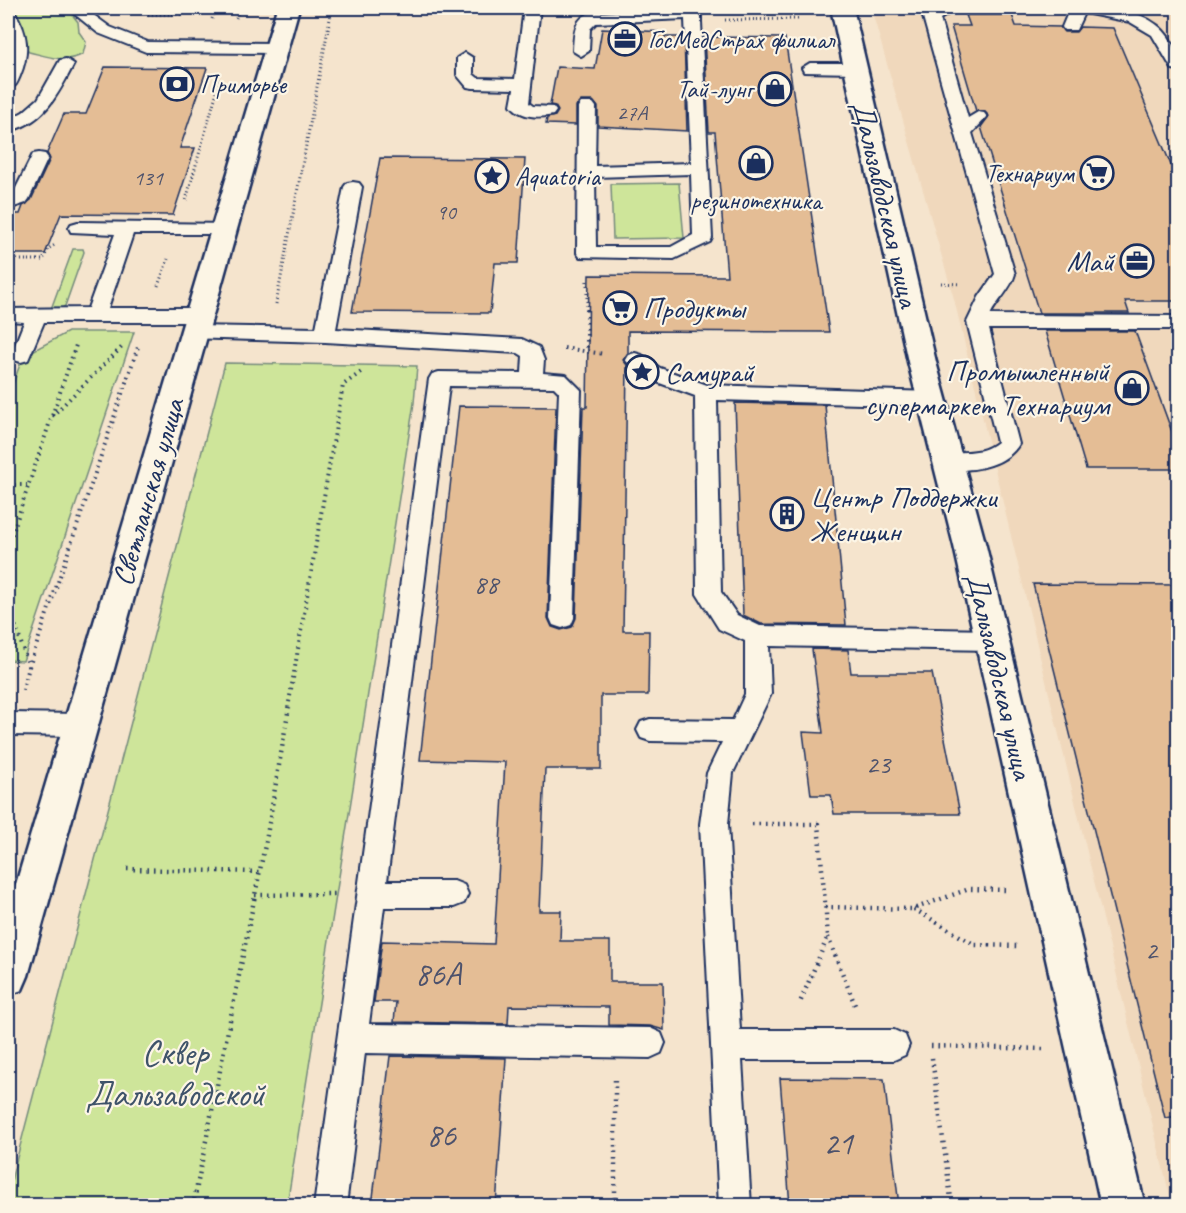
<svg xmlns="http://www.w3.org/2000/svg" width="1186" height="1213" font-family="Caveat,sans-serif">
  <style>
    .built { fill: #f0d8bc }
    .green { fill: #cee59a; stroke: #748a7c; stroke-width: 1.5 }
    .building { fill: #e4bd95; stroke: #1b2f5e; stroke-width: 1.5 }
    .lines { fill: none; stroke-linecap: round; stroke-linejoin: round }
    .lane-casing { stroke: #1b2f5e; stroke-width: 4 }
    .street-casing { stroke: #1b2f5e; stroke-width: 5 }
    .primary-casing { stroke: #1b2f5e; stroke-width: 5 }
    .path-far2 { stroke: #1b2f5e; stroke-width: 3; stroke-dasharray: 1 3; stroke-linecap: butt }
    .path-far1 { stroke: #1b2f5e; stroke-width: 4; stroke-dasharray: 1.5 4.5; stroke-linecap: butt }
    .path { stroke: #1b2f5e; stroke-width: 4.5; stroke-dasharray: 1.5 5; stroke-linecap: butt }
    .lane { fill: #fcf5e5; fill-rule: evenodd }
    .street { fill: #fcf5e5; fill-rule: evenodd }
    .primary { fill: #fcf5e5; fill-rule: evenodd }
    .labels { text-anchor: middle; stroke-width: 4.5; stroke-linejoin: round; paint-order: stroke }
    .far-number-label { font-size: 22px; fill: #4d526c }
    .far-poi-label { font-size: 26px; fill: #1b2f5e; stroke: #fcf5e5; text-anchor: start }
    .number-label { font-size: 27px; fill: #4d526c }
    .street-label { font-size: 30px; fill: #1b2f5e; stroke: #fcf5e5 }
    .poi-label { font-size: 30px; fill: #1b2f5e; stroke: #fcf5e5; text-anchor: start }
    .near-number-label { font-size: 33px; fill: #4d526c }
    .near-park-label { font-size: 36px; fill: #3f536a; stroke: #fcf5e5 }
  </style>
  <rect width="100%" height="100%" fill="#f5e4cd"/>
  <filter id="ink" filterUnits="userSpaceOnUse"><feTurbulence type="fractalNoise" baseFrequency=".0167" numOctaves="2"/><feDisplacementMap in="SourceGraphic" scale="12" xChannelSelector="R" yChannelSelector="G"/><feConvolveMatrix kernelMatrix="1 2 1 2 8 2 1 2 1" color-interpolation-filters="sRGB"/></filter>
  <g filter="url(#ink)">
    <path class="built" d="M871,8H1178V1205H1172L954,299Z"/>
    <path class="green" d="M9,8H67L78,22L79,32L86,42L83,54C66,64 47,56 29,52L26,49L22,26Z
      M679,183L684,238L613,239L611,184Z
      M73,249H83L84,252L65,306L60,309H51Z
      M68,332H134L23,661L8,660V398L23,356Z
      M225,363L417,366L414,403L287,1205H8V1192Z"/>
    <path class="building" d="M966,15H1012L1016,26L1060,27L1064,32H1076L1080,27L1113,28L1179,184V301H1125L1129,313H1039L981,127L989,116L984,111H976L951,26H970Z
      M602,29L665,32V37H684L687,131L598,126V107L593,101H581L576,106V125L546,124L547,118L555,116L558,111L555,106L550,105L557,67L595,69Z
      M704,37L785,38L829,332L628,331V353L623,360L627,365L623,631H649L648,695H601V769H545L539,911H561L560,941H610V982H663L664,1030L650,1026L609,1025V1007L509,1006L508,1024L394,1022L396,1002H374L382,941L494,944L505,762L420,760L459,406L556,407L548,618L552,627L561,630L572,627L576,618L583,407H587L589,275L727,276L715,132H709Z
      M105,67L207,68L180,148H195L173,215L61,214L45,254H8V214H20L23,206L31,200L50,159L47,153L64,114H86Z
      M380,158L525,159L518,263H495L490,313L352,312Z
      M1045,331H1135L1179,451V469H1086Z
      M735,403L825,405L846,625L761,624L743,615Z
      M1033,584L1179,585V1116L1165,1118Z
      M812,649L848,650L851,673H932L960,814H834L831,795H811L803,732L823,733Z
      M390,1056L506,1058L496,1206H372Z
      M780,1078L884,1079L899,1206H790Z"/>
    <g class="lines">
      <defs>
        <path id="lane" d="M67,8H84L110,27L148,42L276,43L284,48L276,53L146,52L98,33Z
          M524,8H540L529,103L533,106L553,107L556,111L553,115C538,118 521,118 511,105L514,89L473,88L467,87L457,75V58L465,53L473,58V74L478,78L515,79Z
          M691,8H707L701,15V22L712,238L710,242L674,259L580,257L577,253L578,107L581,103H593L596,107L595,166L691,163L685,19L596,23L590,29L589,51L581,56L573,51C574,36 573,18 591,13L689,9ZM691,174L693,235L671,247H596L595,177Z
          M938,8H958L940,19L968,118L978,112L984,113L987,117L972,133L1015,274C1011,289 997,301 990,315L1178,316V329H989L1019,444C1005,468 965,474 940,467L937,461L940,455C960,449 979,457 997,442L967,322L979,297L995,274L923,17Z
          M1070,8C1115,3 1178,13 1178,70L1172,69L1152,35L1130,22L1084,13L1076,30H1064L1062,27Z
          M8,9L14,11C28,32 30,52 20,76C17,83 16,87 8,89C6,75 11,61 11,47C11,34 7,22 8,9Z
          M66,59L74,64C58,94 44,124 8,131V120L23,112L38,99L60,60Z
          M810,63H856L864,68L856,73L804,72L802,68Z
          M39,153L45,154L48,158L29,199L26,203L8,209V198L12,196L33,154Z
          M353,182L359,183L362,187L336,329L522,339L539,347L544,360L543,373L566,375L581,390L574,618L571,625L562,628L553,625L550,618L559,392L554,387L449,386L387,881H454L464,885L468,894L464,903L454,907H384L369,1024L650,1028L661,1033L665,1043L661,1053L650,1058L365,1053L346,1206H314L429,379L432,374L439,372L522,373L523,356L518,353L325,342L187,338L184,333L187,328L194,326L316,328L344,187L347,183Z
          M78,222L231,224L233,228L231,232L224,234H133L108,308H199L206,310L209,315L206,320L199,322H44L28,360L21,362L14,360L11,355L24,322L8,321V309L88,308L115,234L71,232L69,228L71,224Z
          M635,353L642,355L660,368L707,385L932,392L939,394L943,399L939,404L932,406L717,400L721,592L737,615L760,626L992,630L1001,633L1004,640L1001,647L992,650L769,646L771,694L733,773L728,824L740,1030H894L905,1035L909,1045L905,1055L894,1060H742L751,1206H719L700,824L707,773L722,742L650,741L641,738L637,730L641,722L650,719L733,720L745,694V641L719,629L697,594L695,396L646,378L625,360L628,355Z
          M8,713L81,714L90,717L94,725L90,733L81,736L8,735Z"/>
        <path id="street" d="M831,8H853L936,362L986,546L1145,1206H1101L954,546L908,362Z"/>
        <path id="primary" d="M277,8H299L28,976L22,990L8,995V911Z"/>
      </defs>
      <use href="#lane" class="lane-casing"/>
      <use href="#street" class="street-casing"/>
      <use href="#primary" class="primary-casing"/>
      <path class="path-far2" d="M148,14H183L185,8
        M236,18L240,8
        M212,19L216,8
        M725,20L799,19
        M186,200L221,77
        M13,260H43L48,249L55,245
        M587,281V312
        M941,283L961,284
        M158,286L168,259
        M276,304L332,8"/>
      <path class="path-far1" d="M587,310V350
        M564,348L604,354
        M52,416L122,347
        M8,485H27
        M8,546L76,345
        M8,603L29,667L23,690
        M29,667L138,347
        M288,708L343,385L364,370"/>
      <path class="path" d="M752,824H818L828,936L799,1005
        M127,869L259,872
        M255,895L335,894
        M825,907L913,909L969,889L1007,890
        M914,909L975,945L1020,946
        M828,937L855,1005
        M931,1046L1043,1049
        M932,1058L952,1206
        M615,1080V1206
        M193,1206L267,835L289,707"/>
      <use href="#lane" class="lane"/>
      <use href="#street" class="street"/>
      <use href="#primary" class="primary"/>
    </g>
  </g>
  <defs>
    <symbol id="office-ring" viewBox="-11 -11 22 22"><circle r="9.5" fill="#fcf5e5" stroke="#1b2f5e" stroke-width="1.5"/><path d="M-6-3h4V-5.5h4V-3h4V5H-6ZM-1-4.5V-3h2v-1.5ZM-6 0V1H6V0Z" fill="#1b2f5e"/></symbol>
    <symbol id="bank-ring" viewBox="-11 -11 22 22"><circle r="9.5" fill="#fcf5e5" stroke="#1b2f5e" stroke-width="1.5"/><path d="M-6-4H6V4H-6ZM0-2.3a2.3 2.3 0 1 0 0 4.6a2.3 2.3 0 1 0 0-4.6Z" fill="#1b2f5e"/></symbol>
    <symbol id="shop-ring" viewBox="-11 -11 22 22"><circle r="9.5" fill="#fcf5e5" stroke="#1b2f5e" stroke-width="1.5"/><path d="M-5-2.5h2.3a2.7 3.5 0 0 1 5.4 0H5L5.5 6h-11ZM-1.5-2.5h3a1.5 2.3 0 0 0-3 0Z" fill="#1b2f5e"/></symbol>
    <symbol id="supermarket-ring" viewBox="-11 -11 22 22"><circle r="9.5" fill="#fcf5e5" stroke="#1b2f5e" stroke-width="1.5"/><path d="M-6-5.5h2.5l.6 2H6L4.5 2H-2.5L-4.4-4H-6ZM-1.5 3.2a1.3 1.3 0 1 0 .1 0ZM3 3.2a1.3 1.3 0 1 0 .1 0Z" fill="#1b2f5e"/></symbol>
    <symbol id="sight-ring" viewBox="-11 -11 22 22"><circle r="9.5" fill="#fcf5e5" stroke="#1b2f5e" stroke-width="1.5"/><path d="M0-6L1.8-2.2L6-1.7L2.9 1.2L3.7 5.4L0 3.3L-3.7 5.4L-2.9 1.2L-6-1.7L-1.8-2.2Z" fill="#1b2f5e"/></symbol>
    <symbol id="building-ring" viewBox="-11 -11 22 22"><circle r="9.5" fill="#fcf5e5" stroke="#1b2f5e" stroke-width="1.5"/><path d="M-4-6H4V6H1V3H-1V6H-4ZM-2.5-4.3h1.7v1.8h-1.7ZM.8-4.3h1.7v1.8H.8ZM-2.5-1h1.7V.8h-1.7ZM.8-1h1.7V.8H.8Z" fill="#1b2f5e"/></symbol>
  </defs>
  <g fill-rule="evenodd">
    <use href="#office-ring" x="606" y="20" width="38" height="38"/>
    <use href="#bank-ring" x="158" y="65" width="38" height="38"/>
    <use href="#shop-ring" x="756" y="70" width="38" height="38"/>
    <use href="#shop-ring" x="737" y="144" width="38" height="38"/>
    <use href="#supermarket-ring" x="1078" y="154" width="38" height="38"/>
    <use href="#sight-ring" x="473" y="157" width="38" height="38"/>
    <use href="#office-ring" x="1118" y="242" width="38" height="38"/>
    <use href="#supermarket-ring" x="601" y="289" width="38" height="38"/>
    <use href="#sight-ring" x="623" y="353" width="38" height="38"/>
    <use href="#shop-ring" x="1113" y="369" width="38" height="38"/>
    <use href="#building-ring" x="768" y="495" width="38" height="38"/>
  </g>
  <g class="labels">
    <g class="far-number-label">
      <text x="632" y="120">27А</text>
      <text x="148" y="185">131</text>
      <text x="446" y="219">90</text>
    </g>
    <g class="far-poi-label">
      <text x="648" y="48">ГосМедСтрах филиал</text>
      <text x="200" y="93">Приморье</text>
      <text x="752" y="98" text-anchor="end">Тай-лунг</text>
      <text x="1074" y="182" text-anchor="end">Технариум</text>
      <text x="515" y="185">Aquatoria</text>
      <text x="756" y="209" text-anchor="middle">резинотехника</text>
    </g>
    <g class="number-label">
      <text x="486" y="593">88</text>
      <text x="878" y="773">23</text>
      <text x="1151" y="959">2</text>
    </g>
    <g class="street-label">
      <text transform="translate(886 204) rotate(77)" y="10">Дальзаводская улица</text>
      <text transform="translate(148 492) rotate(-74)" y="10">Светланская улица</text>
      <text transform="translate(1000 676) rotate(77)" y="10">Дальзаводская улица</text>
    </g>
    <g class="poi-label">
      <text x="1114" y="271" text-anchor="end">Май</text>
      <text x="643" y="318">Продукты</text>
      <text x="1109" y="381" text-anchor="end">Промышленный<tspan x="1109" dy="34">супермаркет Технариум</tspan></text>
      <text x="665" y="382">Самурай</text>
      <text x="810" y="507">Центр Поддержки<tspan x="810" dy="34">Женщин</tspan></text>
    </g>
    <g class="near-number-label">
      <text x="438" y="985">86А</text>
      <text x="441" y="1146">86</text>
      <text x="838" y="1154">21</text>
    </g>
    <g class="near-park-label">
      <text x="175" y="1065">Сквер<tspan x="175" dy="41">Дальзаводской</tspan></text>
    </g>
  </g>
  <rect width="1186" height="1213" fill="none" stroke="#fcf5e5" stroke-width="30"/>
  <rect x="15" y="15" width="1156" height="1183" fill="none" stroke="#1b2f5e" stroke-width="2" filter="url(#ink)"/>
</svg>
